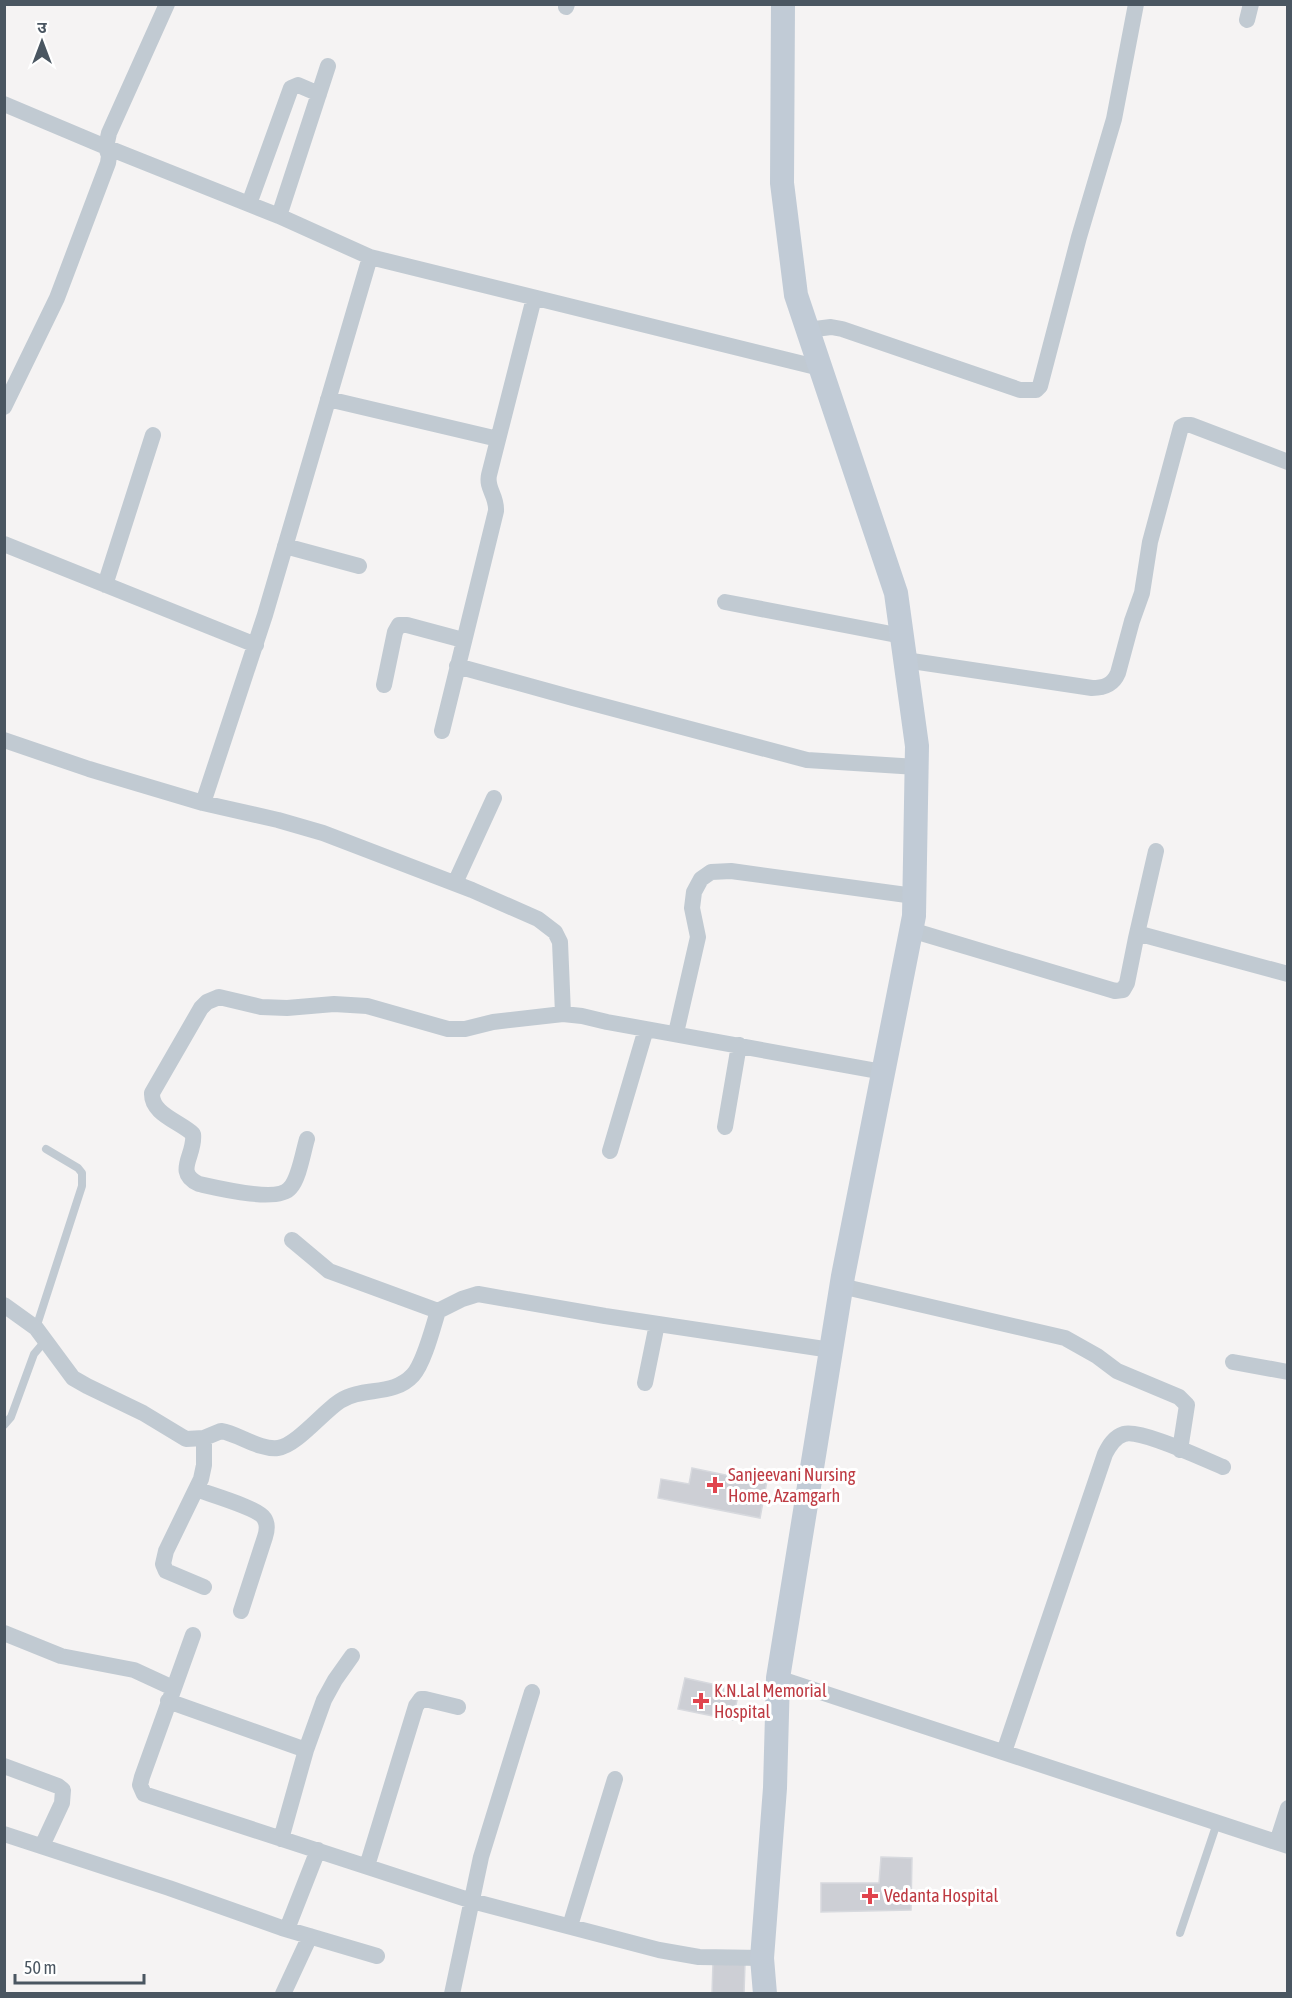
<svg xmlns="http://www.w3.org/2000/svg" width="1292" height="1998" font-family="'Asap Condensed','Noto Sans Devanagari',sans-serif">
  <style>
    .building { fill: #cdcfd5; stroke: #d7d9de; stroke-width: 1.5 }
    .lines { fill: none; stroke-linecap: round; stroke-linejoin: round }
    .lane { stroke: #c1cad2; stroke-width: 8 }
    .street { stroke: #c1cad2; stroke-width: 16 }
    .secondary { stroke: #c1cbd6; stroke-width: 24 }
    .health-dot { fill: #e0444e; stroke: #fff; stroke-width: 2 }
    .labels { text-anchor: middle; stroke-width: 6; stroke-linejoin: round; paint-order: stroke }
    .health-label { font-size: 18px; fill: #be3a42; stroke: #fff; text-anchor: start }
  </style>
  <rect width="100%" height="100%" fill="#f5f3f3"/>
  <path class="building" d="M692,1468L735,1477L737,1471L762,1476L761,1480L767,1481L760,1518L658,1498L661,1479L689,1484Z
    M685,1678L739,1690L733,1720L678,1709Z
    M881,1857L912,1858L911,1910L821,1912V1883H879Z
    M713,1963H745L744,1994H712Z"/>
  <g class="lines">
    <path class="lane" d="M36,1328L82,1186V1173L78,1168L46,1149
      M4,1425L11,1417L34,1354L45,1341
      M1180,1933L1217,1823"/>
    <path class="street" d="M566,7L567,4
      M1247,20L1251,4
      M4,104L106,147L279,216L370,257L820,368
      M249,204L291,88L298,85L319,94
      M279,216L328,66
      M807,330L831,327L842,329L1020,390H1036L1040,386L1079,237L1114,119L1136,4
      M328,399L498,439
      M4,407L57,298L108,163L109,156L106,147L109,133L167,4
      M4,544L256,645
      M285,546L359,566
      M105,585L153,435
      M725,602L902,636
      M905,660L1092,688C1104,688 1113,685 1118,673L1132,621L1142,593L1150,542L1181,427L1185,425H1191L1288,462
      M457,666L573,698L807,760L917,767
      M384,685L395,632L399,625H407L463,640
      M442,731L496,511C497,495 486,489 489,475L534,298
      M4,740L89,769L203,803L278,820L323,833L472,890L538,919L555,932L560,942L563,1014
      M203,803L265,615L370,257
      M455,883L494,798
      M911,930L1115,991L1123,990L1127,983L1136,938L1144,935L1288,974
      M1136,938L1156,851
      M676,1033L698,937L692,908L694,892L701,879L711,872L731,871L914,896
      M725,1127L739,1045
      M307,1139C303,1152 299,1179 290,1188C278,1203 217,1188 199,1184C173,1172 196,1155 193,1134C179,1121 151,1114 152,1093L201,1008L207,1002L219,997L261,1007L287,1008L334,1004L367,1006L448,1029H465L493,1022L563,1014L582,1016L607,1022L883,1072
      M610,1151L646,1029
      M292,1240L329,1271L438,1311L462,1299L478,1294L605,1316L831,1350
      M841,1286L1065,1338L1097,1356L1117,1371L1179,1397L1187,1405L1180,1450
      M4,1305L36,1328L73,1378L87,1386L143,1413L186,1439L204,1438L221,1431C239,1434 259,1450 278,1448C296,1446 324,1411 340,1401C363,1386 393,1397 413,1375C424,1363 433,1327 438,1311
      M1233,1362L1288,1372
      M645,1383L657,1324
      M204,1438V1465L201,1479L166,1551L163,1564L166,1571L204,1587
      M196,1489C209,1494 258,1508 264,1518C268,1524 267,1531 265,1537L241,1611
      M4,1633L61,1656L134,1670L173,1688
      M193,1635L142,1777L140,1785L144,1794L472,1901L659,1950L699,1957L762,1958
      M778,1678L1288,1846
      M168,1701L306,1750
      M1004,1752L1105,1454C1109,1446 1114,1437 1124,1434C1141,1429 1203,1459 1223,1467
      M4,1766L58,1786L63,1790L62,1803L42,1846
      M4,1834L169,1888L282,1928L377,1956
      M281,1839L306,1750L324,1700L335,1680L352,1656
      M1277,1842L1288,1808
      M367,1866L416,1706L421,1699H425L458,1707
      M570,1926L615,1779
      M287,1929L318,1850
      M283,1994L310,1936
      M452,1994L481,1857L532,1692"/>
    <path class="secondary" d="M765,1994L762,1958L775,1788L778,1678L843,1276L914,916L917,746L896,593L796,295L782,183L783,4"/>
  </g>
  <g class="health-dot">
    <path d="M712 1476h6v6h6v6h-6v6h-6v-6h-6v-6h6z"/>
    <path d="M698 1692h6v6h6v6h-6v6h-6v-6h-6v-6h6z"/>
    <path d="M867 1887h6v6h6v6h-6v6h-6v-6h-6v-6h6z"/>
  </g>
  <g class="labels">
    <g class="health-label">
      <text x="728" y="1481">Sanjeevani Nursing<tspan x="728" dy="21">Home, Azamgarh</tspan></text>
      <text x="714" y="1697">K.N.Lal Memorial<tspan x="714" dy="21">Hospital</tspan></text>
      <text x="884" y="1902">Vedanta Hospital</text>
    </g>
  </g>
  <rect width="1292" height="1998" fill="none" stroke="#4a5661" stroke-width="12"/>
  <g transform="translate(42 42)" stroke="#ffffff" stroke-width="4.5" paint-order="stroke">
  <path d="M0-4.5L10 22L0 15L-10 22Z" fill="#4a5661"/>
  <text y="-9" font-size="16" font-weight="bold" text-anchor="middle" fill="#4a5661">उ</text>
  </g>
  <path d="M15 1974v9h129v-9" fill="none" stroke="#4a5661" stroke-width="3"/>
  <text x="24" y="1974" font-size="18" fill="#4a5661" stroke="#ffffff" stroke-width="4.5" paint-order="stroke">50 m</text>
</svg>
